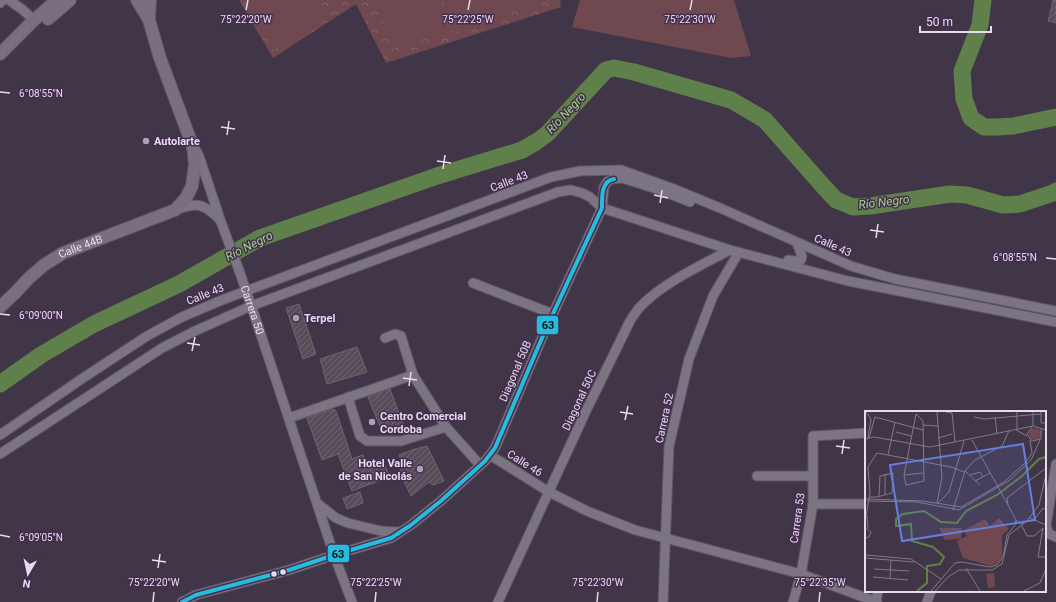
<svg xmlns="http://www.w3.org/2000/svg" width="1056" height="602" font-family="Roboto,sans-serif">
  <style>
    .park { fill: url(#park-crowns) }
    .pitch { fill: #6f494f }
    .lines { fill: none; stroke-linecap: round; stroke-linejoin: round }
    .river { stroke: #60804b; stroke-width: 17 }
    .building { fill: url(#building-hatch); stroke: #706371 }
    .minor-casing { stroke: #5e5463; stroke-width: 11 }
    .major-casing { stroke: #5e5463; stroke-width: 14 }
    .minor { stroke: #7c7482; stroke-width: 9 }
    .major { stroke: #796f7e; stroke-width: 12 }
    .bus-1-casing { stroke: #442e4f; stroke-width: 7 }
    .bus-1 { stroke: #26bcdd; stroke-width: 4 }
    .ticks { fill: none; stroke: #e8dbf0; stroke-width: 1.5 }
    .poi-dot { fill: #aea1b5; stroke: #442e4f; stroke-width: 1.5 }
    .bus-dot { fill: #e8dbf0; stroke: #442e4f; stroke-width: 1.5 }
    .labels { text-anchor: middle; stroke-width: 3; stroke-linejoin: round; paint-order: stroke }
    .poi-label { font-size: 11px; font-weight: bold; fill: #e8dbf0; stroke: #442e4f; text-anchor: start }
    .street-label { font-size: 11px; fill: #e8dbf0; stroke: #442e4f }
    .water-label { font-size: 12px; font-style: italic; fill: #a1d47f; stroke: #442e4f }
    .inset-river { fill: none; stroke: #60804b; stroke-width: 2 }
    .inset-road { fill: none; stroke: #84788b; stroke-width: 1 }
    .view { fill: #647fe0; fill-opacity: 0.15; stroke: #647fe0; stroke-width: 2 }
    .inset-edge { fill: none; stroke: #e8dbf0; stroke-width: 2 }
    .ticks-label { font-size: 10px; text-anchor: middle; fill: #e8dbf0; stroke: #442e4f; stroke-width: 3; stroke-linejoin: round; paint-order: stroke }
    .line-badge { stroke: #442e4f; stroke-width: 1.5 }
    .pale-badge-label { font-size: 11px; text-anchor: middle; font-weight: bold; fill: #111 }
  </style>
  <defs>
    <pattern id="park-crowns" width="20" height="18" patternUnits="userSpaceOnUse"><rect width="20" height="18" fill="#6f494f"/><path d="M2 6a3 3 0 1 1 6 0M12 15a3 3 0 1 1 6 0" fill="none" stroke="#846369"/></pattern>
    <pattern id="building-hatch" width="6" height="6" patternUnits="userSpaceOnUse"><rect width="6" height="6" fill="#584c59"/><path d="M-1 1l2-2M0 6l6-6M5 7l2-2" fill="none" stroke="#706571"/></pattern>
  </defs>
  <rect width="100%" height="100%" fill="#413647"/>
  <path class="park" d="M239,0H560L561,7L386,63L356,4L273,58Z"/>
  <path class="pitch" d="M244,0H316L327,19L273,50Z
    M376,0H435L446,31L392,49Z
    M443,0H545L453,33Z
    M580,0H734L751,56L731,58L572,27Z"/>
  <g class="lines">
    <path class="river" d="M983,0L980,25L962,71L964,99L971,118L984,127H997L1013,126L1056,117
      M0,384L41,355L94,324L179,284L260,238L437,176L522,150L536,142L547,134L606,70L614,68L634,72L731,100L765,120L823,186L836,200L853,207L870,206L950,194L967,195L1003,205L1020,204L1053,193L1056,191"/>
  </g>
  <path class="building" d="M1053,0H1056V23L1048,21Z
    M299,304L316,354L303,359L286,308Z
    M357,347L367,372L327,384L320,359Z
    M390,389L404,426L383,434L368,397Z
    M333,409L336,411L352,459L363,455L367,465L383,459L389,477L352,491L338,454L322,460L307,418Z
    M427,446L444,481L433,485L429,482L411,496L399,471L404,467L399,455L415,449Z
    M360,492L363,503L347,509L343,498Z"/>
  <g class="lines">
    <defs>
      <g id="minor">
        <path d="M9,0L23,10L34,20"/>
        <path d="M0,3L3,0"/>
        <path id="s1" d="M195,149L199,156L221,222L240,273L256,320L334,555L352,602"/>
        <path d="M175,210C196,203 203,202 219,219"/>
        <path d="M788,260C793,261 797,262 801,260L802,256L797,243"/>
        <path d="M473,283L553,314"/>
        <path d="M385,338L395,334L401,336L413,375L446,427L480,465"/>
        <path d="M348,397L360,436L367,441H401L446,427"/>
        <path d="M289,418L413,375"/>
        <path d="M0,435L83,378L147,336L182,317L222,300L551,177L580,171L621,170L674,189L720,208L851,266L895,279L1056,311"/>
        <path d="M0,454L162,348L195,331L251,306L558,192L571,190L582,193L590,197L602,208L642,221L730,250L848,281L1056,322"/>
        <path d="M490,455L549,492L587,511L635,530L801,574L877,602"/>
        <path d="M1056,464L1046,525L1049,534L1056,537"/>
        <path d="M757,476H813"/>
        <path d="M317,503L336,518L348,523L381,531L399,532"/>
        <path d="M813,504H866"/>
        <path d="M182,602L196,595L289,570L334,555L391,538L411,525L442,500L485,461L495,448L545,331L602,208L604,187L607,182L612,179L622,178L660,190L690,202"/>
        <path d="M498,602L586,411L630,321C633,316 636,312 639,308C661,284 701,265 730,250"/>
        <path d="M663,602L669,446L689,359L713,296L739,252"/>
        <path d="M793,602L801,574L813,504V436L866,433"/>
        <path d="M876,602L878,591"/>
        <path d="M927,602L931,591"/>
      </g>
      <g id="major">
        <path d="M48,19L70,0"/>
        <path d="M149,19L150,0"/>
        <path d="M0,54L34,20L57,0"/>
        <path id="s2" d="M0,307L16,292L29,278L44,265L63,253L175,210L186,198L192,186L195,164L193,147L160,58L149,20L137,0"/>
      </g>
    </defs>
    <use href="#minor" class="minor-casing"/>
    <use href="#major" class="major-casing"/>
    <use href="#minor" class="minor"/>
    <use href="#major" class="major"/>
    <defs>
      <path id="bus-1" d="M182,602L196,595L289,570L334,555L391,538L411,525L442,500L485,461L495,448L545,331L602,208C602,197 601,181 614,179"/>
    </defs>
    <use href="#bus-1" class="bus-1-casing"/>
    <use href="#bus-1" class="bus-1"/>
  </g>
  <path class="ticks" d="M246,10L248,0M468,10L470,0M690,10L692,0M0,92L10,93M221,127L235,129M227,135L229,121M437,161L451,163M443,169L445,155M654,195L668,198M660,203L662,190M870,230L884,232M876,238L878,224M1046,258L1056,259M0,314L10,315M187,343L200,345M192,351L195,337M403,378L417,380M409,386L411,372M620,412L633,414M625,420L628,406M836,446L850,448M842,454L844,440M0,535L10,537M152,560L166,562M158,568L160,554M153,602L154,592M375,602L376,592M597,602L598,592M819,602L820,592"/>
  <g class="poi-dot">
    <circle cx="146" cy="141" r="4"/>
    <circle cx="296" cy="318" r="4"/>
    <circle cx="372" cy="422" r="4"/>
    <circle cx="420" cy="469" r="4"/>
  </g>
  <g class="bus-dot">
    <circle cx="283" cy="572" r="3.5"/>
    <circle cx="274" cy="574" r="3.5"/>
  </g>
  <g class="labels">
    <g class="poi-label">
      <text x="154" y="145">Autolarte</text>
      <text x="304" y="322">Terpel</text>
      <text x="380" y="420">Centro Comercial<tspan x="380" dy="13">Cordoba</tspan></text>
      <text x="412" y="467" text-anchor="end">Hotel Valle<tspan x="412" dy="13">de San Nicolás</tspan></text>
    </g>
    <g class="street-label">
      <text transform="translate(509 181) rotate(-21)" y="4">Calle 43</text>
      <text transform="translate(833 245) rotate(24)" y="4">Calle 43</text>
      <text dy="4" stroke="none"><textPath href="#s2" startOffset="102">Calle 44B</textPath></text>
      <text transform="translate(205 294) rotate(-22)" y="4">Calle 43</text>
      <text dy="4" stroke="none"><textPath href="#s1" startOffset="171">Carrera 50</textPath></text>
      <text transform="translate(515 371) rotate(-67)" y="4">Diagonal 50B</text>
      <text transform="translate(579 400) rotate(-65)" y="4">Diagonal 50C</text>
      <text transform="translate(664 418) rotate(-78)" y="4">Carrera 52</text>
      <text transform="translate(525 463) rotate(32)" y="4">Calle 46</text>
      <text transform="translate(797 518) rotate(-82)" y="4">Carrera 53</text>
    </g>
    <g class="water-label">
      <text transform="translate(566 113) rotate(-47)" y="4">Río Negro</text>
      <text transform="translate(884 202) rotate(-7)" y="4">Río Negro</text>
      <text transform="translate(249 246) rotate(-27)" y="4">Río Negro</text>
    </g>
  </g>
  <g transform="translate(865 411)">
    <rect width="181" height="181" fill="#413647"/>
    <path d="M164 23a6 6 0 1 1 12 0a6 6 0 1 1-12 0Z" fill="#6f494f"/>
    <path d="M134,107L144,118L137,124V146L133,152L126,155L98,147L92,130L102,125L99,119L120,108L125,115Z" fill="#6f494f"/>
    <path d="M134,108L143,118L136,123V146L131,152L124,153L118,145H114L116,126L125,119L135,121L128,113ZM112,113L116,120L102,123L101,120ZM74,117H97L96,128L80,129ZM129,162L130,176L123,177L121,163Z" fill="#6f494f"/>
    <path class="inset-river" d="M52,180L62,172V155L75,153L79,146L68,136L47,130L46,113L31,115V108L38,103L59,100L76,111L92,112L101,100L132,84L157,65L174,48L181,46"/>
    <path class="inset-road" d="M1,1L6,8L3,27M72,1L77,66L72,92M81,1L87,2L90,31M152,1V18M168,1V15M176,1V12H181M51,3L39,64L41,74L59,70L58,10L51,3M109,6L119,8L176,3M130,6L132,23M58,14L73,15M167,16L162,23L167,30L176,28V18M151,19L162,25M31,21L46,25M4,27L10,6L58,19M73,27L87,23M0,28L9,26L65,36L168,15L181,19M107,29L143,94M23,44L30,11M100,60L115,74M39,64L58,62M105,64L115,61L118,66M110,70L125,62M20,83V63M4,86H12L27,82L28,62L15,65L14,85M0,88L58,90L96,96L139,71L161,51L167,42L165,29M2,90L52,91L94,99L145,69L166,49L175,29M73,92L84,81L99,30M88,99L100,60L110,49L137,35L144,20M2,105L3,117M165,107L181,114M169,109L178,97L181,99M0,111L5,82L3,56L12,42L86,56L99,61M159,112L155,113L151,109L143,94L142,87L181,57M157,115L162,125H169L178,117L173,146H181M0,116L6,121L4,126L0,127M0,144L46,148L76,168M0,147L49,151M101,157L115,180M9,158L44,160M8,166L43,169M25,167L26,149M66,180L90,152L97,151L125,156L132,154L138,146L142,124L150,114L151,109M70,180L83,166L94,159H127L137,153L144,124L161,111L174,94L181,63M159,180L175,172L181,158"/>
    <path class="view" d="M158,33L170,109L37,130L25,54Z"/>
    <rect width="181" height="181" class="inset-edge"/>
  </g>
  <g class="ticks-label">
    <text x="246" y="23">75°22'20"W</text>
    <text x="468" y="23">75°22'25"W</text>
    <text x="690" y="23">75°22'30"W</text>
    <text x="41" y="97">6°08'55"N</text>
    <text x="1015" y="261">6°08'55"N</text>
    <text x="41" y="319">6°09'00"N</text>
    <text x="41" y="541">6°09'05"N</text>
    <text x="154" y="586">75°22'20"W</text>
    <text x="376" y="586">75°22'25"W</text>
    <text x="598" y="586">75°22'30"W</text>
    <text x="820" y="586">75°22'35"W</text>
  </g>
  <g class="line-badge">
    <rect x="536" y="315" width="23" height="20" rx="4" fill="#26bcdd"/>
    <rect x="327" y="544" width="23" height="19" rx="4" fill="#26bcdd"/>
  </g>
  <g class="pale-badge-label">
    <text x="548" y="329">63</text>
    <text x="338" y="558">63</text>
  </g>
  <g transform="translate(28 574) rotate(189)" stroke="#442e4f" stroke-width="3" paint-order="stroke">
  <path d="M0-3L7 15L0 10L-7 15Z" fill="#e8dbf0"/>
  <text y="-6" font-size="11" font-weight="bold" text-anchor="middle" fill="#e8dbf0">N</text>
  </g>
  <path d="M920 26v6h71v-6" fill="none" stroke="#e8dbf0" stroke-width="2"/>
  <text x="926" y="26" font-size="12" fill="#e8dbf0" stroke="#442e4f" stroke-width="3" paint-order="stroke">50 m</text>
</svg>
